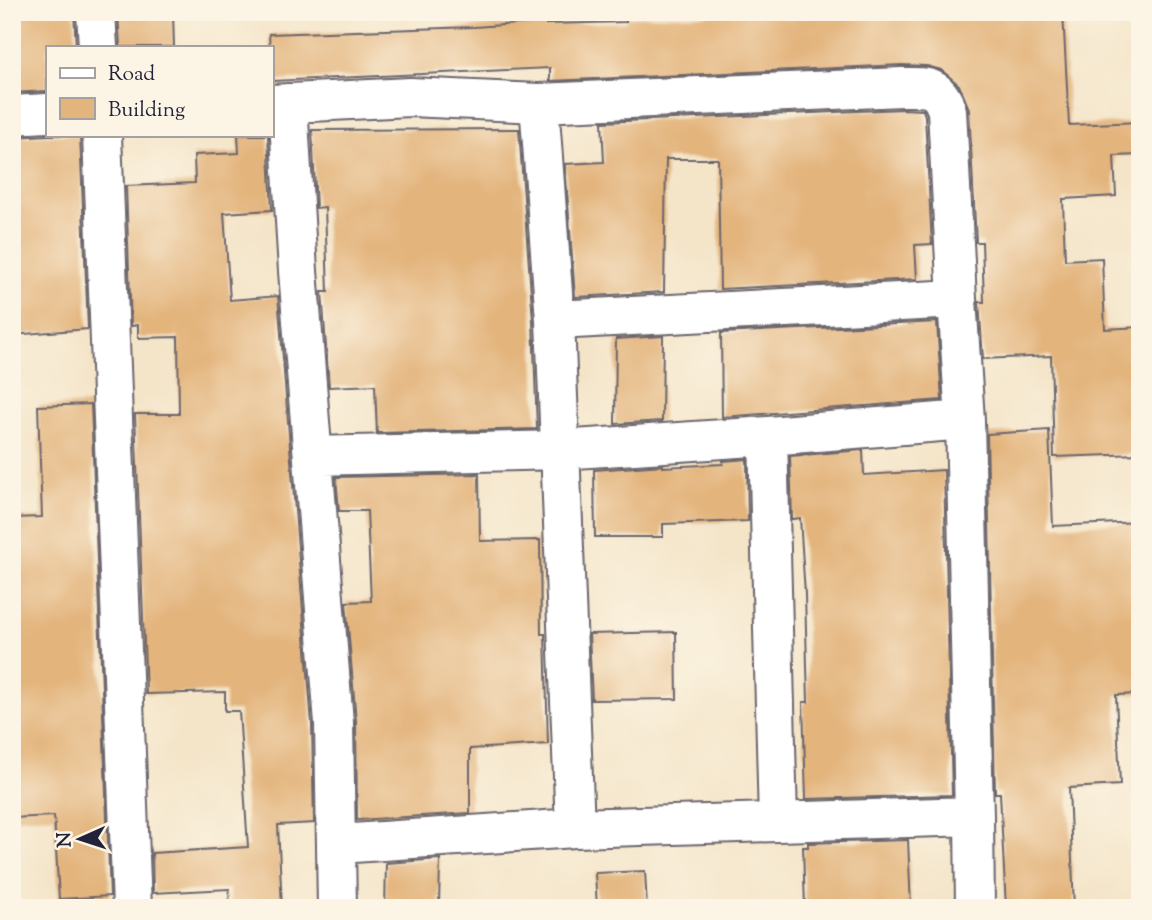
<svg xmlns="http://www.w3.org/2000/svg" width="1152" height="920" font-family="'Sorts Mill Goudy',serif">
  <style>
    .building { fill: #e3b47c }
    .lines { fill: none; stroke-linecap: round; stroke-linejoin: round }
    .minor-casing { stroke: #6c666d; stroke-width: 42 }
    .minor { stroke: #fff; stroke-width: 38 }
  </style>
  <rect width="100%" height="100%" fill="#fcf5e5"/>
  <filter id="ink" filterUnits="userSpaceOnUse"><feTurbulence type="fractalNoise" baseFrequency=".0143" numOctaves="2"/><feDisplacementMap in="SourceGraphic" scale="14" xChannelSelector="R" yChannelSelector="G"/><feConvolveMatrix kernelMatrix="1 2 1 2 8 2 1 2 1" color-interpolation-filters="sRGB"/></filter>
  <filter id="wash" filterUnits="userSpaceOnUse"><feTurbulence type="fractalNoise" baseFrequency=".00686" numOctaves="4" result="noise"/><feDisplacementMap in="SourceGraphic" scale="28" xChannelSelector="R" yChannelSelector="G"/><feGaussianBlur stdDeviation="1.57" result="paint"/><feColorMatrix in="noise" values="0 0 0 0 0 0 0 0 0 0 0 0 0 0 0 0 0 1.4 0 .05"/><feComposite in="paint" operator="in"/></filter>
  <g filter="url(#wash)">
    <rect width="100%" height="100%" fill="#f4e5c9"/>
    <g id="blocks">
      <path class="building" d="M12,12H74L76,47H47V91L12,93Z
        M118,12H173L174,47H120Z
        M709,12H785V18L899,12H1063L1069,125L1140,122V155L1114,156L1116,196L1063,199L1065,260L1102,258L1105,329L1140,327V454L1054,457L1051,356L983,359L979,302H984L982,242H976L969,109L959,85L941,70L927,66L902,65L550,81V68L272,81L269,34L474,27L546,22V24L626,22V17L709,15Z
        M903,109L923,110L925,116L932,244L915,245L917,279L720,289L718,159H666L664,292L575,297L565,164L604,162L602,122Z
        M519,129L533,321L537,429L377,433L375,385L329,387L322,292H328L325,207L316,208L312,130Z
        M49,135H80L88,329L12,335V137Z
        M238,135H268L272,210L224,213L230,300L278,296L312,724L314,823L278,825L282,908H230L229,889L153,893L152,853L248,847L239,711H225V692L146,694L135,414H179L178,337L138,338V325L131,326L126,186L195,183L194,155L239,153Z
        M937,322L942,400L722,417L721,333Z
        M663,336L662,421L615,424L616,339Z
        M91,404L110,896L59,899L54,816L12,818V518L42,517L38,406Z
        M1049,430L1053,526L1140,522V694L1116,695L1120,785L1069,788L1074,908H1006L1000,793H995L987,434Z
        M863,450L864,475L944,470L952,795L806,799L803,702H808L805,594L800,518L792,519L790,456Z
        M747,459L748,521L663,524V537H595L594,470L663,465V467L723,464V461Z
        M479,474L480,541L540,540L541,634H545L548,744L470,749V813L357,820L356,721L346,602L371,601L367,511H339L336,477Z
        M676,632L677,699L592,700L589,634Z
        M908,840L911,908H805L803,847H808V843Z
        M440,859L439,908H385L386,863Z
        M645,871L647,908H597L595,873Z"/>
    </g>
  </g>
  <g filter="url(#ink)">
    <use href="#blocks" fill-opacity="0" stroke="#6c666d" stroke-width="2"/>
    <g class="lines">
      <defs>
        <path id="minor" d="M96,12L98,47
          M288,103L298,271L334,723L337,908
          M539,103L555,320L575,828
          M271,104L410,97L539,103L902,87C927,87 939,85 947,111L957,299
          M12,115L47,113
          M102,135L132,908
          M555,320L957,299L965,420L974,816
          M768,436L778,821
          M313,456L560,450L768,436L965,420
          M338,844L575,828L974,816L975,908"/>
      </defs>
      <use href="#minor" class="minor-casing"/>
      <use href="#minor" class="minor"/>
    </g>
  </g>
  <rect width="1152" height="920" fill="none" stroke="#fcf5e5" stroke-width="42"/>
  <rect x="46" y="46" width="228" height="91" fill="#fcf5e5" stroke="#a5a1a1" stroke-width="2"/>
  <rect x="60" y="68" width="35" height="10" fill="#ffffff" stroke="#a5a1a1" stroke-width="2"/>
  <text x="108" y="80" font-size="21" fill="#22223b">Road</text>
  <rect x="60" y="98" width="35" height="21" fill="#e3b47c" stroke="#a5a1a1" stroke-width="2"/>
  <text x="108" y="116" font-size="21" fill="#22223b">Building</text>
  <g transform="translate(80 839) rotate(267)" stroke="#fcf5e5" stroke-width="5" paint-order="stroke">
  <path d="M0-5L12 26L0 18L-12 26Z" fill="#22223b"/>
  <text y="-10" font-size="19" font-weight="bold" text-anchor="middle" fill="#22223b">N</text>
  </g>
</svg>
